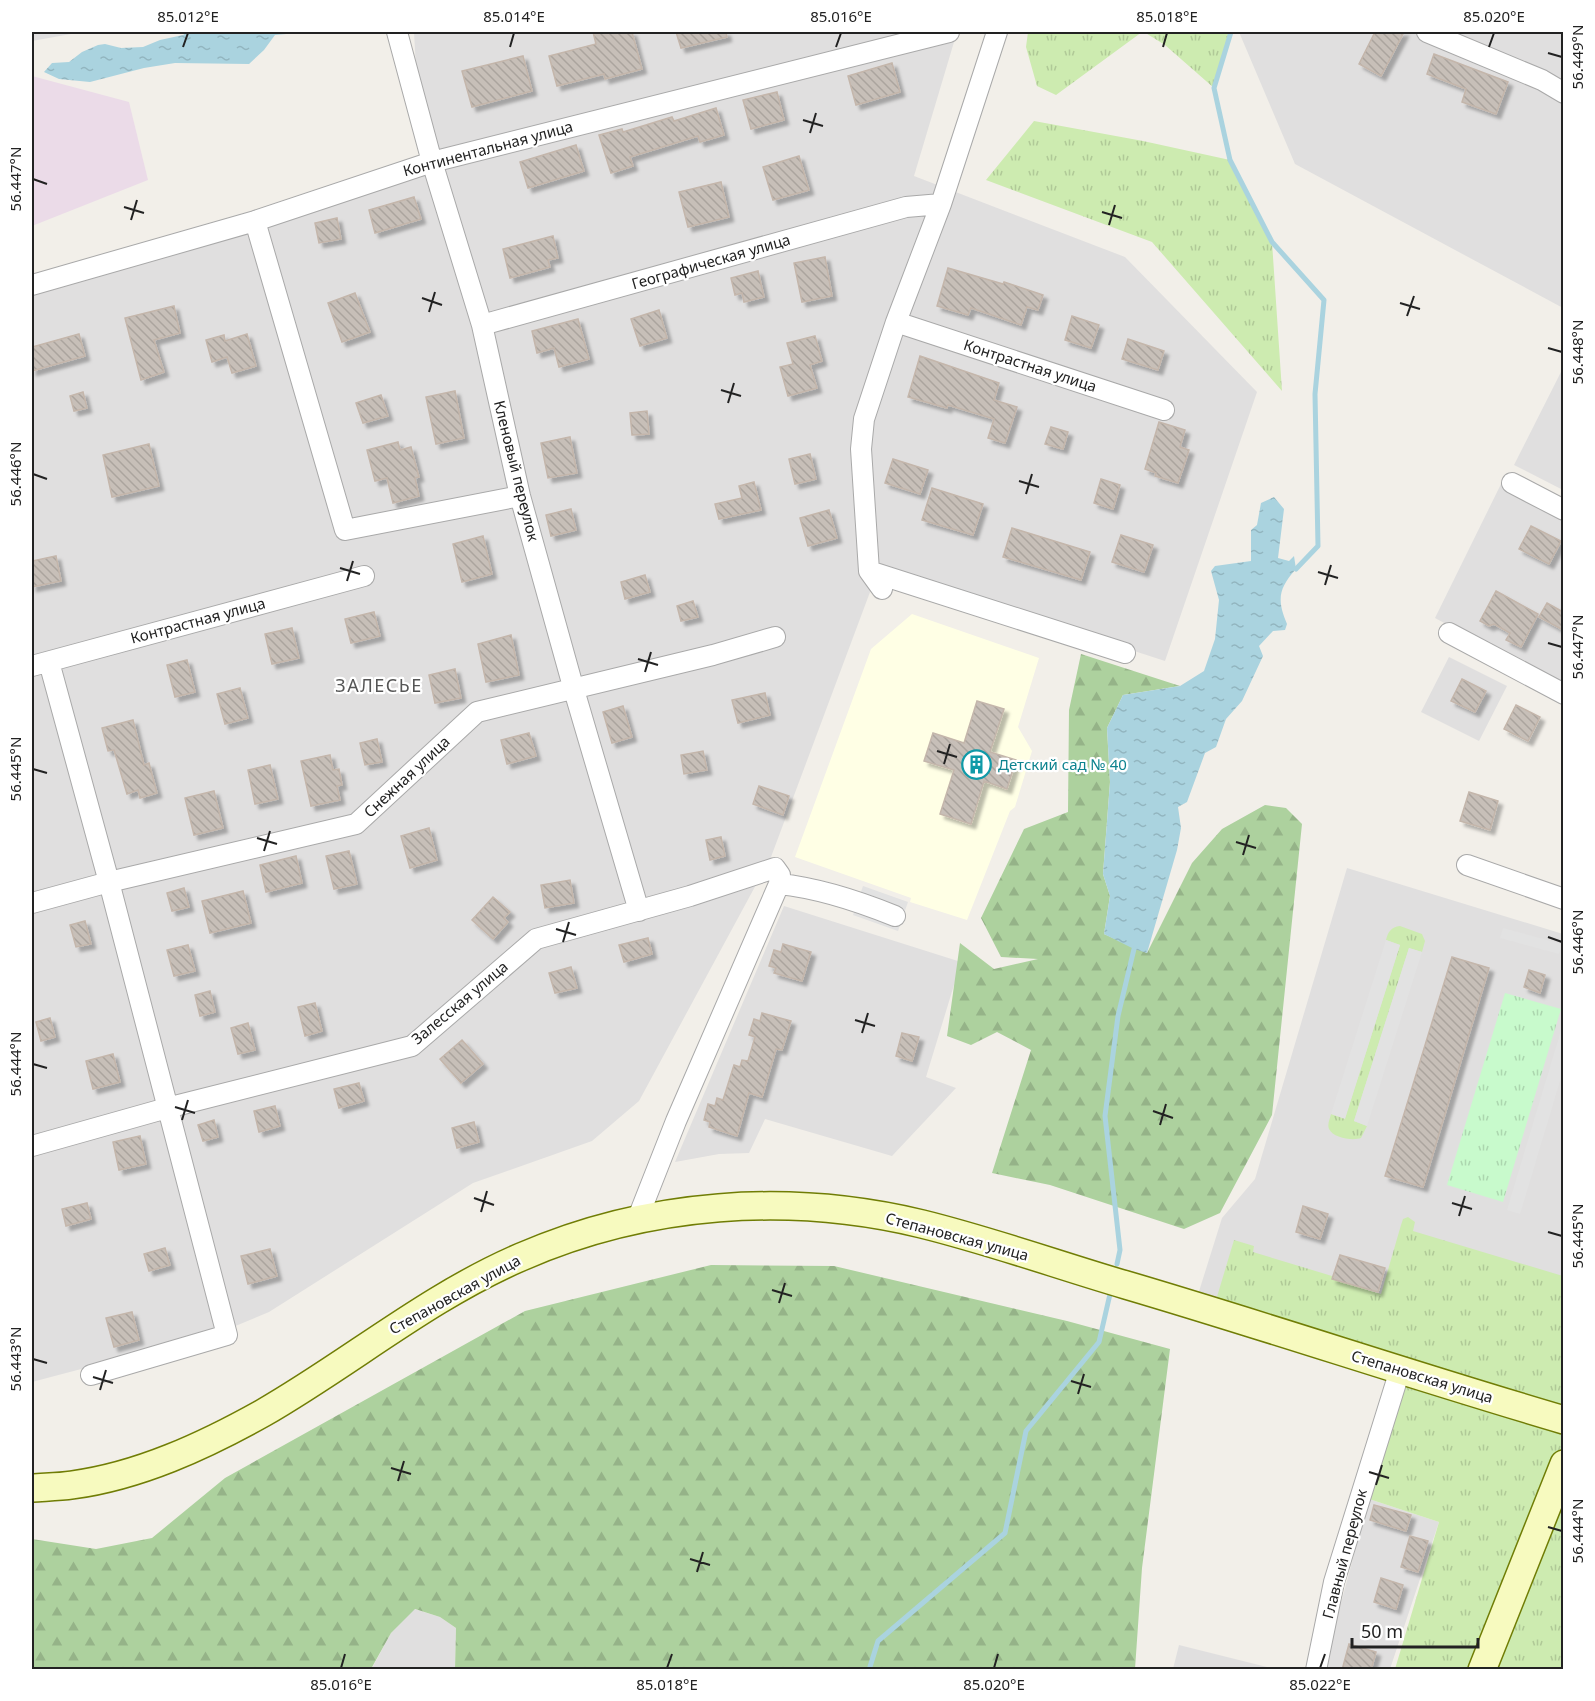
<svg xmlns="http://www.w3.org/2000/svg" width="1595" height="1701" font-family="'Noto Sans',sans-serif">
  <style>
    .residential { fill: #e0dfdf }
    .industrial { fill: #ebdbe8 }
    .education { fill: #ffffe5 }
    .grass { fill: url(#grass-tufts) }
    .forest { fill: url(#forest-firs) }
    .park { fill: url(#park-tufts) }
    .parking { fill: #e2e2e2 }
    .water { fill: url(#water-ripples) }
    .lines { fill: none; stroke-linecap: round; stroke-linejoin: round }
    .stream { stroke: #aad3df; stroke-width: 5 }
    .building { fill: url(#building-back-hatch); stroke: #c4b6ab; stroke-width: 1.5; filter: url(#shadow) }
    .street-casing { stroke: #a9a9a9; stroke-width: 22 }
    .secondary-casing { stroke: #707d05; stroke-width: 30 }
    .street { stroke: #fff; stroke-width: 20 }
    .secondary { stroke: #f7fabf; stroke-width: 27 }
    .ticks { fill: none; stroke: #222; stroke-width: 2 }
    .labels { text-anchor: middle; stroke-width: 4.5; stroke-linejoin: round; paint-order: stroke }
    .street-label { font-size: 15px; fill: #222; stroke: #fff }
    .culture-label { font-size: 15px; fill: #0d838f; stroke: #fff; text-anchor: start }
    .quarter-label { font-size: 18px; letter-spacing: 1.5px; fill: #555; stroke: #fff }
    .neatline { fill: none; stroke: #222; stroke-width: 2 }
    .ticks-label { font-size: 15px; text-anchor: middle; fill: #222 }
  </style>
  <defs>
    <pattern id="grass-tufts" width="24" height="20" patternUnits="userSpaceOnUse" patternTransform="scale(1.5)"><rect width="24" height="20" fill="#cdebb0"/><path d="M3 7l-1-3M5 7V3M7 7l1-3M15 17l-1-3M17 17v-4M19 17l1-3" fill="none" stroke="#b0c997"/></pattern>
    <pattern id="forest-firs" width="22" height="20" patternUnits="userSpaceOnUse" patternTransform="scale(1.5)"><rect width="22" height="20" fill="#add19e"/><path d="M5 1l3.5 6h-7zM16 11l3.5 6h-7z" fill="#95b388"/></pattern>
    <pattern id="park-tufts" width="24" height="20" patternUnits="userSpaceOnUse" patternTransform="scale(1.5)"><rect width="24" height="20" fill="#c8facc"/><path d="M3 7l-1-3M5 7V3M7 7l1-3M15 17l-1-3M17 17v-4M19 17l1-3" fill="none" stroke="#acd6af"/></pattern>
    <pattern id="water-ripples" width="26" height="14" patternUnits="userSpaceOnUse" patternTransform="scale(1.5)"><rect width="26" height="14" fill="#aad3df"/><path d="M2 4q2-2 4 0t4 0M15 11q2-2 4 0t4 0" fill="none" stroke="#92b5bf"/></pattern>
    <pattern id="building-back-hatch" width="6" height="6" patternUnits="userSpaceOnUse" patternTransform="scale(1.5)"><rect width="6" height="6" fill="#c7bfb8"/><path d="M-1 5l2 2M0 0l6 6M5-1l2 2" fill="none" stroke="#aba49e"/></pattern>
    <filter id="shadow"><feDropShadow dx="4.5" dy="4.5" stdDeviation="1.5" flood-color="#0004"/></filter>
  </defs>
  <rect width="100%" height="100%" fill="#f2efe9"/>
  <path class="residential" d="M32,32H82L32,41Z
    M414,32H957L914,176L1125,257L1257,392L1165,661L879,568L771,857L639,1101L592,1141L473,1183L269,1312L221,1332L32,1382V295L422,177Z
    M1239,32H1563V308L1295,164Z
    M1563,368V490L1514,465Z
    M1501,484L1563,518V687L1435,618Z
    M1449,657L1507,686L1479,741L1421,712Z
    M1347,868L1563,934V1412L1196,1301L1222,1218L1255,1179Z
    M784,906L961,962L926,1077L956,1088L892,1156L765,1119L749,1153L719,1154L675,1162Z
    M1369,1499L1439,1522L1390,1669L1323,1670Z
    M414,1609L440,1617L456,1628L455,1669L371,1670L391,1633Z
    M1179,1645L1267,1667L1266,1669H1173Z"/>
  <path class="industrial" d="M32,76L129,102L148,180L32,226Z"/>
  <path class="education" d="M912,614L1039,658L1018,727L1032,751L1015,807L1010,811L967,920L910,902L911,898L795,857L871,649Z"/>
  <path class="grass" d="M1028,32H1142L1056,95L1037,86L1026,47Z
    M1144,32H1231L1214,88L1165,45Z
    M1034,121L1143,141L1230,160L1272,242L1282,391L1152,242L986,180Z
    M1400,926L1422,934L1425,941L1422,952L1409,948L1354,1121L1367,1126L1361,1138C1353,1141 1333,1138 1329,1129C1327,1124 1330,1119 1331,1114L1345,1118L1400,945L1386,940C1388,932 1391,927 1400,926Z
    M1408,1217L1415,1222L1413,1231L1563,1276V1405L1216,1300L1234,1240L1254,1246L1253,1252L1332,1276V1279L1381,1294L1401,1225L1403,1219Z
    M1406,1386L1563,1434V1669H1395L1439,1522L1366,1498L1395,1390Z"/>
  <path class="forest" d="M1081,654L1180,686L1123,695L1107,728L1110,782L1103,874L1110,896L1104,934L1147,953L1192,863L1222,829L1265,805L1286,808L1302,824L1272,1115L1220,1213L1184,1229L1050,1185L992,1173L1031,1050L997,1032L971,1045L947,1036L960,943L994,969L1038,959L1001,957L981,918L1024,829L1068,812L1069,710Z
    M711,1265L834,1266L1067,1321L1170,1349L1142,1568L1135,1669H455L456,1628L440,1617L415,1609L391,1633L371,1669H32V1539L96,1549L152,1538L225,1478L525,1311Z"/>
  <path class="park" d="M1505,993L1561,1009L1503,1202L1447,1185Z"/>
  <path class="parking" d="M863,886L908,902L898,931L853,915Z
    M1503,928L1562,944L1559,954L1500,938Z
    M1386,940L1400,945L1345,1119L1331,1114Z
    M1409,948L1422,952L1367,1126L1354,1121Z
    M1563,1024V1071L1520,1214L1507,1210Z"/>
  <path class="water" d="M188,32H309L275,35L264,50L249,64L175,63L144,68L90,82L59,79L44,72L52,63L69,62L82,52L98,45L105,44L121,48L143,47L160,40L183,35Z
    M1274,497L1284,509L1278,558L1289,561L1294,556L1296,569C1278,589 1277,600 1287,624L1285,630L1273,631L1259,646L1263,656L1242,701L1226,719L1216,747L1205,753L1187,802L1178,807L1181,828L1177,850L1147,953L1134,949L1104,934L1110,896L1103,874L1110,782L1107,728L1123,695L1180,686L1204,671L1215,639L1219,600L1211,571L1215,566L1251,561V530L1257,525L1261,503Z"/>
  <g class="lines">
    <path class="stream" d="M1231,32L1214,88L1230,160L1272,242L1324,300L1315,394L1318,546L1296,569
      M1117,1264L1120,1250L1105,1116L1118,1016L1134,949
      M869,1670L878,1641L1005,1533L1026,1431L1099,1342L1110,1294"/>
  </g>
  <path class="building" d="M593,32H632L642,69L605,79L604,74L557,86L549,56L596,44Z
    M676,32H726L727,37L681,48Z
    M1375,32H1404L1381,76L1359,64Z
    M1434,54L1508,82L1496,114L1462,102L1466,89L1427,74Z
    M523,56L532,91L472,107L462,71Z
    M892,63L900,92L856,105L848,76Z
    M777,92L784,120L751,129L743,100Z
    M716,108L724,135L700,142L698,136L630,157L633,166L611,173L599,135L622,129L623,132L672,117L674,121Z
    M576,145L584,171L528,188L520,162Z
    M799,156L809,190L773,200L763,167Z
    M721,182L729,217L688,227L679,192Z
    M414,197L421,219L375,233L369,210Z
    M337,218L341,239L319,243L315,223Z
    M553,236L558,258L548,260L550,267L510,278L503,249Z
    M825,257L832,296L802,302L794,263Z
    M948,268L1003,284L1004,282L1043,295L1038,310L1027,307L1021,325L971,308L968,315L937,306Z
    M758,271L764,297L744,302L742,293L735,295L731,278Z
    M355,293L370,332L342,342L328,303Z
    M174,306L180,333L154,340L164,372L141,380L125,318Z
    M659,310L667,338L640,346L631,319Z
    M1072,316L1099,325L1091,348L1065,340Z
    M578,319L589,359L559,367L554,348L537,353L532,331Z
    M79,334L85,356L32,371V347Z
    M247,334L256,366L232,373L227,357L212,362L206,340L224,335L225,341Z
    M815,336L822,361L810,365L817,388L788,396L780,367L793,364L787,343Z
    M1128,339L1164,351L1158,370L1122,359Z
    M920,356L999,383L994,400L1017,407L1005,443L988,438L994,419L948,405L947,408L908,397Z
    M455,391L464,438L436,444L426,397Z
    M83,392L87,408L74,411L70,396Z
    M381,395L388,416L363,423L356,403Z
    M647,411L649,434L632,435L630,413Z
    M1159,422L1185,430L1180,447L1189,450L1178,483L1155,476L1156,473L1145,469Z
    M1051,427L1068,432L1063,449L1045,444Z
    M570,437L577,473L548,478L541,443Z
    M398,442L400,450L411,447L419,477L415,478L419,496L393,503L387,478L375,481L367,450Z
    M149,444L159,486L112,497L103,455Z
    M810,454L816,479L795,484L789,459Z
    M893,459L928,470L920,494L885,483Z
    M1101,479L1120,485L1113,509L1094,503Z
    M754,482L761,510L719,519L715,504L742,498L739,486Z
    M932,488L983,504L973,535L922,520Z
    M571,509L576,530L551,536L546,515Z
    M829,510L837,538L808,546L800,518Z
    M1531,526L1561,541L1549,564L1519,549Z
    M1012,528L1090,552L1081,580L1003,557Z
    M1121,535L1153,545L1144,572L1112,562Z
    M483,536L492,574L462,582L453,544Z
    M56,556L61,581L32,587V561Z
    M645,575L650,592L625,599L621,582Z
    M1496,591L1538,614L1521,647L1506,640L1510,633L1494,624L1489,626L1480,621Z
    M693,601L698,617L681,621L677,606Z
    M1547,603L1563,612V630L1539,617Z
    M374,612L380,636L351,643L345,619Z
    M292,628L299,658L272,664L265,634Z
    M511,635L519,675L486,682L478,644Z
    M187,660L195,692L175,697L167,665Z
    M455,669L461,698L435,703L429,675Z
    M1462,679L1486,691L1475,712L1451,701Z
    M240,688L248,718L225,724L217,694Z
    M765,693L770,715L738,723L732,700Z
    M977,701L1004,709L990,752L1016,760L1007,789L984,781L971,824L940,814L954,770L924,761L933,733L964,743Z
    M1516,705L1540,717L1528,741L1504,729Z
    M623,706L632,737L612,743L603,712Z
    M133,720L144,765L149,763L157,793L140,798L138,790L127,794L114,750L108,751L102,728Z
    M529,733L536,756L507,764L501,740Z
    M377,739L382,762L365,765L360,743Z
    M703,751L707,770L684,774L681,755Z
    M330,755L333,770L339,769L342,785L337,786L340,800L311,806L301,761Z
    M270,765L278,799L255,804L248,770Z
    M759,786L789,796L783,815L753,804Z
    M214,791L223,828L194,835L185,798Z
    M1469,792L1498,801L1490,830L1460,821Z
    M429,828L437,860L410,868L401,836Z
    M721,837L725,856L710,860L706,840Z
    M349,851L357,884L334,889L326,856Z
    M296,856L302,883L266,892L260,865Z
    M570,880L574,903L545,908L541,885Z
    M184,888L189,907L172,911L167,893Z
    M243,891L251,923L210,933L202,901Z
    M493,897L510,912L504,918L508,922L493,939L472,920Z
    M85,921L91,944L76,947L70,925Z
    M648,938L652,954L624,962L619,945Z
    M783,944L811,952L802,981L774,973L776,968L769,966L774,950L781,952Z
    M188,945L195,971L174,976L167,950Z
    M1452,957L1489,968L1423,1187L1385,1176Z
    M571,967L577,988L555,993L549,973Z
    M1529,970L1545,975L1540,993L1524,987Z
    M210,991L215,1012L200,1016L195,995Z
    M315,1003L322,1031L305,1036L298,1007Z
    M762,1013L791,1021L782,1050L776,1049L762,1097L749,1093L737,1136L709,1127L710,1122L704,1120L708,1104L715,1106L717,1098L723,1100L734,1065L740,1067L742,1060L748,1061L755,1037L749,1035L754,1019L760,1021Z
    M50,1018L55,1037L41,1041L36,1022Z
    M248,1023L255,1050L238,1054L231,1028Z
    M902,1033L919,1037L912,1061L896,1056Z
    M462,1040L483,1064L461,1083L440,1059Z
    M113,1054L120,1082L93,1089L86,1061Z
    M359,1083L364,1101L339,1108L334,1089Z
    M275,1106L280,1126L259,1132L254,1111Z
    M214,1120L218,1137L203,1141L198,1125Z
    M474,1122L479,1142L457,1148L452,1128Z
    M140,1136L146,1164L119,1170L113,1142Z
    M87,1203L91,1219L66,1226L62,1209Z
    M1303,1206L1328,1214L1320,1239L1296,1232Z
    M165,1248L170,1265L149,1271L144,1254Z
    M270,1249L277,1276L248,1284L241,1256Z
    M1340,1255L1385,1268L1378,1292L1332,1279Z
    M132,1312L139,1340L114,1347L106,1318Z
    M1374,1505L1411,1515L1406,1531L1370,1520Z
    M1410,1536L1428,1541L1418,1572L1401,1567Z
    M1381,1578L1403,1585L1396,1609L1374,1602Z
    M1349,1644L1376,1652L1371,1670H1342Z"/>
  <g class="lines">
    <defs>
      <path id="street" d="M397,32L432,162L482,325L520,496L574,690L639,911
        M1427,32L1542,80L1564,93
        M255,221L345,530L520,496
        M32,285L255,221L432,162L949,32
        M896,322L1164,410
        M482,325L906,207L941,204
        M1512,483L1564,510
        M869,571L1125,653
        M882,589L869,571L861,449L864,419L896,322L941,204L997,32
        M1449,633L1564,694
        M49,662L109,882L227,1335L91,1375
        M32,666L364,576
        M1467,865L1564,899
        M32,903L109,882L356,824L477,712L713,655L775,637
        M32,1146L167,1108L412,1046L536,939L690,896L775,868L780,875L779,884
        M637,1220L676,1121L779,884C819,888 858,901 895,916
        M1316,1670L1334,1582L1400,1370"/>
      <path id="secondary" d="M32,1488C45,1487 59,1487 72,1485C139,1476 204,1446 263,1413C350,1363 428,1297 521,1257C647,1202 789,1192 922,1224C991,1241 1058,1265 1126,1285C1272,1328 1417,1377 1564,1420
        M1482,1670L1564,1464"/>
    </defs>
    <use href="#street" class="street-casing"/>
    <use href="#secondary" class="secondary-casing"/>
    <use href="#street" class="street"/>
    <use href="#secondary" class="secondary"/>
  </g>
  <path class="ticks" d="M183,47L188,33M510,47L514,33M836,47L841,33M1163,47L1167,33M1489,47L1494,33M1548,53L1562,57M803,120L823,126M810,133L816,113M33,179L47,184M124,207L144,213M1102,212L1122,218M131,220L137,200M1109,225L1115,205M422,298L442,305M1400,303L1420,309M429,312L435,292M1407,316L1414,296M1548,348L1562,352M721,390L741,396M728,403L734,383M33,474L47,479M1019,481L1039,487M1026,494L1032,474M340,568L360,574M1318,572L1338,578M347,581L353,561M1325,585L1331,565M1548,643L1562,647M638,659L658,665M645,672L651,652M937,751L957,757M944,764L950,744M33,769L47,773M257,838L277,844M1236,842L1256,848M264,851L270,831M1243,855L1249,835M556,929L576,935M1548,937L1562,942M563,942L569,922M855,1020L875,1026M862,1033L868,1013M33,1064L47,1068M175,1107L195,1113M1153,1111L1173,1118M182,1120L188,1100M1160,1125L1166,1104M474,1198L494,1205M1452,1203L1472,1209M481,1212L487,1191M1459,1216L1465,1196M1548,1232L1562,1236M772,1290L792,1296M779,1303L785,1283M33,1359L47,1363M93,1377L113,1383M1071,1381L1091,1387M100,1390L106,1370M1078,1394L1084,1374M391,1468L411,1474M1369,1472L1389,1478M398,1481L404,1461M1376,1485L1382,1465M1548,1527L1562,1531M690,1559L710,1565M697,1572L703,1552M341,1668L345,1654M667,1668L672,1654M994,1668L998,1654M1320,1668L1325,1654"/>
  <defs>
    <symbol id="building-ring" viewBox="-11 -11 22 22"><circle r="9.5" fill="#fff" stroke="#0f9aa8" stroke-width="1.5"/><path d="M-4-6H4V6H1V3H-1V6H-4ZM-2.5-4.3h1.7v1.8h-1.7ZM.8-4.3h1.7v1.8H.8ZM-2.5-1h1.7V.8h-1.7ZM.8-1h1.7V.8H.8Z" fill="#0f9aa8"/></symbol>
  </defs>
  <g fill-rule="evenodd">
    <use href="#building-ring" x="960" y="748" width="33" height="33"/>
  </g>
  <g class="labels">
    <g class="street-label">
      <text transform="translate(488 149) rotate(-15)" y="5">Континентальная улица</text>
      <text transform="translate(711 262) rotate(-16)" y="5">Географическая улица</text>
      <text transform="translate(1030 366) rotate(18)" y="5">Контрастная улица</text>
      <text transform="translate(516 471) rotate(76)" y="5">Кленовый переулок</text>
      <text transform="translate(198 621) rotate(-15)" y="5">Контрастная улица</text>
      <text transform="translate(407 777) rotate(-43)" y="5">Снежная улица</text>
      <text transform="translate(460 1003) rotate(-40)" y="5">Залесская улица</text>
      <text transform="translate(957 1237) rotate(15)" y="5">Степановская улица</text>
      <text transform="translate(455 1295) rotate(-29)" y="5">Степановская улица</text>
      <text transform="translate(1422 1377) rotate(17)" y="5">Степановская улица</text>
      <text transform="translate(1345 1554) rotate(-75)" y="5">Главный переулок</text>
    </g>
    <g class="culture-label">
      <text x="998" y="770">Детский сад № 40</text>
    </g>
    <g class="quarter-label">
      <text x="379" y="692">ЗАЛЕСЬЕ</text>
    </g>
  </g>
  <rect width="1595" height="1701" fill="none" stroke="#ffffff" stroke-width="66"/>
  <path d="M1352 1638v9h126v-9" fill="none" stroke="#222222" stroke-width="3"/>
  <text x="1361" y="1638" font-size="18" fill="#222222" stroke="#ffffff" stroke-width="4.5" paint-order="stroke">50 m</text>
  <rect x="33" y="33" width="1529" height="1635" class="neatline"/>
  <g class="ticks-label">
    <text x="188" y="22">85.012°E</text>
    <text x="514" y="22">85.014°E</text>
    <text x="841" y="22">85.016°E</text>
    <text x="1167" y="22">85.018°E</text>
    <text x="1494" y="22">85.020°E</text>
    <text transform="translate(1578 57) rotate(-90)" y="5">56.449°N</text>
    <text transform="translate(16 179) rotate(-90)" y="5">56.447°N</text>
    <text transform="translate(1578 352) rotate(-90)" y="5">56.448°N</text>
    <text transform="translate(16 474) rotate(-90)" y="5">56.446°N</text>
    <text transform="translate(1578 647) rotate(-90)" y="5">56.447°N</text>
    <text transform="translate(16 769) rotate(-90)" y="5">56.445°N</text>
    <text transform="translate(1578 942) rotate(-90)" y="5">56.446°N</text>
    <text transform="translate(16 1064) rotate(-90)" y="5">56.444°N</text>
    <text transform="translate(1578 1236) rotate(-90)" y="5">56.445°N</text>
    <text transform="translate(16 1359) rotate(-90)" y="5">56.443°N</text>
    <text transform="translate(1578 1531) rotate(-90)" y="5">56.444°N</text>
    <text x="341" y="1690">85.016°E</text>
    <text x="667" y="1690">85.018°E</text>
    <text x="994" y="1690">85.020°E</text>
    <text x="1320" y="1690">85.022°E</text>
  </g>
</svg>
